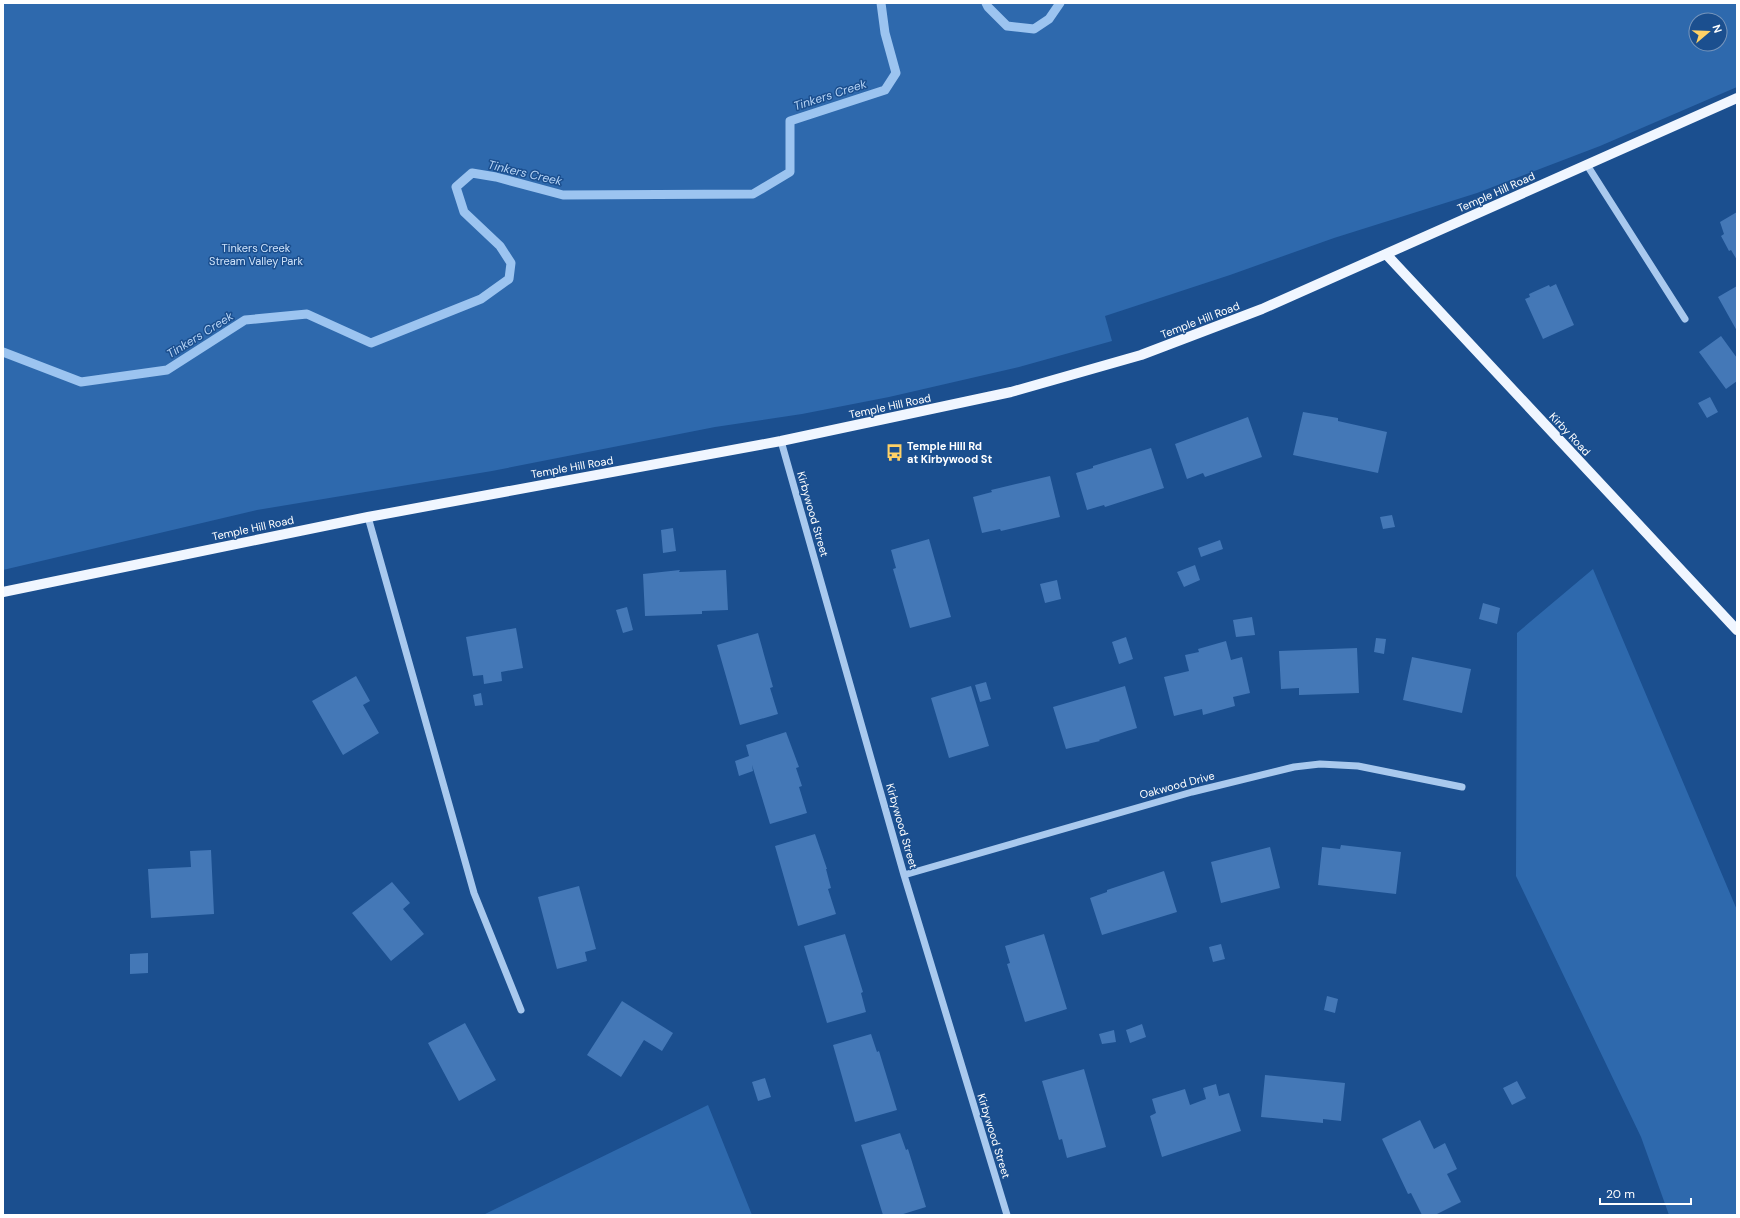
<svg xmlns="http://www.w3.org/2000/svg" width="1740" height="1218" font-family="'DM Sans',sans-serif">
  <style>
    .green { fill: #2e69ad; fill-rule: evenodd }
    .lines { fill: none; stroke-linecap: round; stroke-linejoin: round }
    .stream { stroke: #9cc4f0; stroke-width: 9 }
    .building { fill: #4478b7 }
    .minor { stroke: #a9c9ee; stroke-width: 7 }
    .major { stroke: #f0f6ff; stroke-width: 10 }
    .labels { text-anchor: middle; stroke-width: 3; stroke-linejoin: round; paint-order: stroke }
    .street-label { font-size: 11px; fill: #fff; stroke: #1b4f8f }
    .park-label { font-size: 11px; fill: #cfe3fa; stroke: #1b4f8f }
    .poi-label { font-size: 11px; font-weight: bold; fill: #fff; stroke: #1b4f8f; text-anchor: start }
    .water-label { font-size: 12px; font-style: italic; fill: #b5d3f5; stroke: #1b4f8f }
  </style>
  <rect width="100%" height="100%" fill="#1b4f8f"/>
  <path class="green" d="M3,3H1737V87L1600,146L1477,193L1334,238L1230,275L1105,316L1112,341L1019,367L889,397L802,414L715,427L492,471L257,510L3,570ZM1696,20H1720V44H1696Z
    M1593,569L1737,910V1215H1669L1641,1137L1516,876L1517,633Z
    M708,1105L752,1215H483Z"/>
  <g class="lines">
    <path class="stream" d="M986,3L988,7L1007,26L1034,29L1049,19L1060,3
      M3,352L81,382L167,370L245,320L307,314L371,343L481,299L509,279L511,263L500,246L464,212L456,187L472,173L496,177L563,195L753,194L790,172V121L885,90L896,73L885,33L881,3"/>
  </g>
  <path class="building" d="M1737,212V260L1731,250L1729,251L1721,236L1724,234L1720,222Z
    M1556,284L1574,325L1543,339L1525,299L1530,297L1529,294L1549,285L1550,287Z
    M1737,286V331L1718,297Z
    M1721,336L1737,358V381L1726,389L1699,352Z
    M1710,397L1718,412L1707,418L1698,403Z
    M1303,412L1338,418V421L1387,432L1378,473L1293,455Z
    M1248,417L1262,457L1205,477L1203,473L1187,479L1175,444Z
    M1151,448L1164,488L1105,507L1104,505L1087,510L1076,473L1093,468V466Z
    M1050,476L1060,517L1001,531L1000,529L982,533L973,497L992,492L991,490Z
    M1392,515L1395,527L1383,529L1380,517Z
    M673,528L676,551L663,553L661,530Z
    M929,539L951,617L910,628L893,569L896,568L891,550Z
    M1220,540L1223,549L1201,557L1198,548Z
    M1195,565L1200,580L1184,587L1177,572Z
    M680,570L679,572L726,570L728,610L702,611V614L645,616L643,574Z
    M1057,580L1061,599L1045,603L1040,584Z
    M1483,603L1500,608L1497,624L1479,619Z
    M627,607L633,630L623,633L616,610Z
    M1252,617L1255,635L1236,637L1233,620Z
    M516,628L523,668L501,672L502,681L484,684L483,675L473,676L466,637Z
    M758,633L773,687L770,688L778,714L740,725L717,645Z
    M1126,637L1133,659L1119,664L1112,642Z
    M1376,638L1386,639L1384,654L1374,652Z
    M1226,641L1231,660L1242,657L1250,693L1233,697L1235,706L1203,715L1202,709L1174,716L1164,677L1189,671L1185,655L1199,652L1198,649Z
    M1357,648L1359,693L1299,695V688L1281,689L1279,651Z
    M1412,657L1471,669L1462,713L1403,700Z
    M356,676L370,701L363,705L379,733L343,755L312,701Z
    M986,682L991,699L980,702L975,685Z
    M971,686L989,746L949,758L931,698Z
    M1125,686L1137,728L1099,740L1100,741L1066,749L1053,707Z
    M481,693L483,705L475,706L473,695Z
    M786,732L799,767L796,768L802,786L799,787L807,813L770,824L752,765L753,771L739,776L735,761L749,756L746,745Z
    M815,834L827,869H826L831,888L828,889L836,914L798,926L775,846Z
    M1341,845L1401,852L1396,894L1318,885L1322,847L1340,849Z
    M1270,847L1280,888L1221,903L1211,862Z
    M211,850L214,914L151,918L148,869L191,867L190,851Z
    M1164,871L1177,912L1102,935L1090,898L1107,892V890Z
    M392,882L410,903L403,909L424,934L391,961L352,913Z
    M579,886L596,949L585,952L587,961L557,969L538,897Z
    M845,934L863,992L861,993L866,1012L827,1023L804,946Z
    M1044,934L1067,1009L1025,1022L1007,964L1010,963L1005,946Z
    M1221,944L1225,959L1213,962L1209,947Z
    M148,953V973L130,974V954Z
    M1327,996L1338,999L1335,1013L1324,1010Z
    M622,1001L673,1033L662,1051L644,1040L621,1077L587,1055Z
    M465,1023L496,1080L459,1101L428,1043Z
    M1142,1024L1146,1037L1130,1043L1126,1030Z
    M1114,1030L1116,1042L1102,1044L1099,1034Z
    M871,1034L877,1052L879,1051L897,1110L855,1122L833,1045Z
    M1084,1069L1106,1147L1067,1158L1062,1139L1059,1140L1042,1081Z
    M1265,1075L1345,1083L1341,1121L1323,1119V1123L1261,1117Z
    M765,1078L771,1097L758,1101L752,1082Z
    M1517,1081L1526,1098L1512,1105L1503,1088Z
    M1216,1084L1219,1096L1229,1093L1241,1131L1162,1157L1150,1116L1156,1113L1152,1099L1185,1089L1190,1105L1206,1099L1203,1088Z
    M1420,1120L1434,1149L1445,1143L1457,1169L1447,1174L1461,1202L1435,1215H1422L1411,1193L1408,1194L1382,1139Z
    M900,1133L906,1150L908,1149L926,1207L900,1215H883L861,1145Z"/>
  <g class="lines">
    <path class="minor" d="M1587,165L1685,319
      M781,441L904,875L1007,1215
      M368,517L474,893L521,1010
      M904,875L1192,792L1294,767L1320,764L1358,766L1462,787"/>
    <path class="major" d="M1386,254L1737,630
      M3,592L368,517L781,441L1011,392L1141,355L1262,309L1737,98"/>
  </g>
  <defs>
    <symbol id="bus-bare" viewBox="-9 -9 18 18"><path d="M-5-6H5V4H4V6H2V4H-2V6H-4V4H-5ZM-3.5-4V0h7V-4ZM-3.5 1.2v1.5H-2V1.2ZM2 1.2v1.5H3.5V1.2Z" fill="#ffd166" stroke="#1b4f8f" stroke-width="2.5" paint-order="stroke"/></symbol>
  </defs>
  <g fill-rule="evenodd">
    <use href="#bus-bare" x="882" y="440" width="25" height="25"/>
  </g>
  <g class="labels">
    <g class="street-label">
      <text transform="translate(1496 192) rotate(-24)" y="4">Temple Hill Road</text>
      <text transform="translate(1200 320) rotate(-21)" y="4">Temple Hill Road</text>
      <text transform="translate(890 406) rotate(-12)" y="4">Temple Hill Road</text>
      <text transform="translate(1570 434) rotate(47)" y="4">Kirby Road</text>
      <text transform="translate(572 467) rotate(-10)" y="4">Temple Hill Road</text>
      <text transform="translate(813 514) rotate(74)" y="4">Kirbywood Street</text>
      <text transform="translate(253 528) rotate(-12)" y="4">Temple Hill Road</text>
      <text transform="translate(1177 785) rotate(-15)" y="4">Oakwood Drive</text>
      <text transform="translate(902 826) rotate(74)" y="4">Kirbywood Street</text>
      <text transform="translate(994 1136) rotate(73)" y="4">Kirbywood Street</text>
    </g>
    <g class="park-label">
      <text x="256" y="252">Tinkers Creek<tspan x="256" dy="13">Stream Valley Park</tspan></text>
    </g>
    <g class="poi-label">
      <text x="907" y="450">Temple Hill Rd<tspan x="907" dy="13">at Kirbywood St</tspan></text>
    </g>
    <g class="water-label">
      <text transform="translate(830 95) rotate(-18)" y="4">Tinkers Creek</text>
      <text transform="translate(525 173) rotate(13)" y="4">Tinkers Creek</text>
      <text transform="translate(200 335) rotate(-32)" y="4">Tinkers Creek</text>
    </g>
  </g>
  <rect width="1740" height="1218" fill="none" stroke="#ffffff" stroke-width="8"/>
  <g transform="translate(1708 32) rotate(71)"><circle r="19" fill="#1b4f8f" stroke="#7695bc"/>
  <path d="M0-3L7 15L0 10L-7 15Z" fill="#ffd166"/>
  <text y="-6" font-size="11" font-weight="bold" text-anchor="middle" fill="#ffffff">N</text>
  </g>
  <path d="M1600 1198v6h91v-6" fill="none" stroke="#ffffff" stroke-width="2"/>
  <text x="1606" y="1198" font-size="12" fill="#ffffff" stroke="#1b4f8f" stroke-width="3" paint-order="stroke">20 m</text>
</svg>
